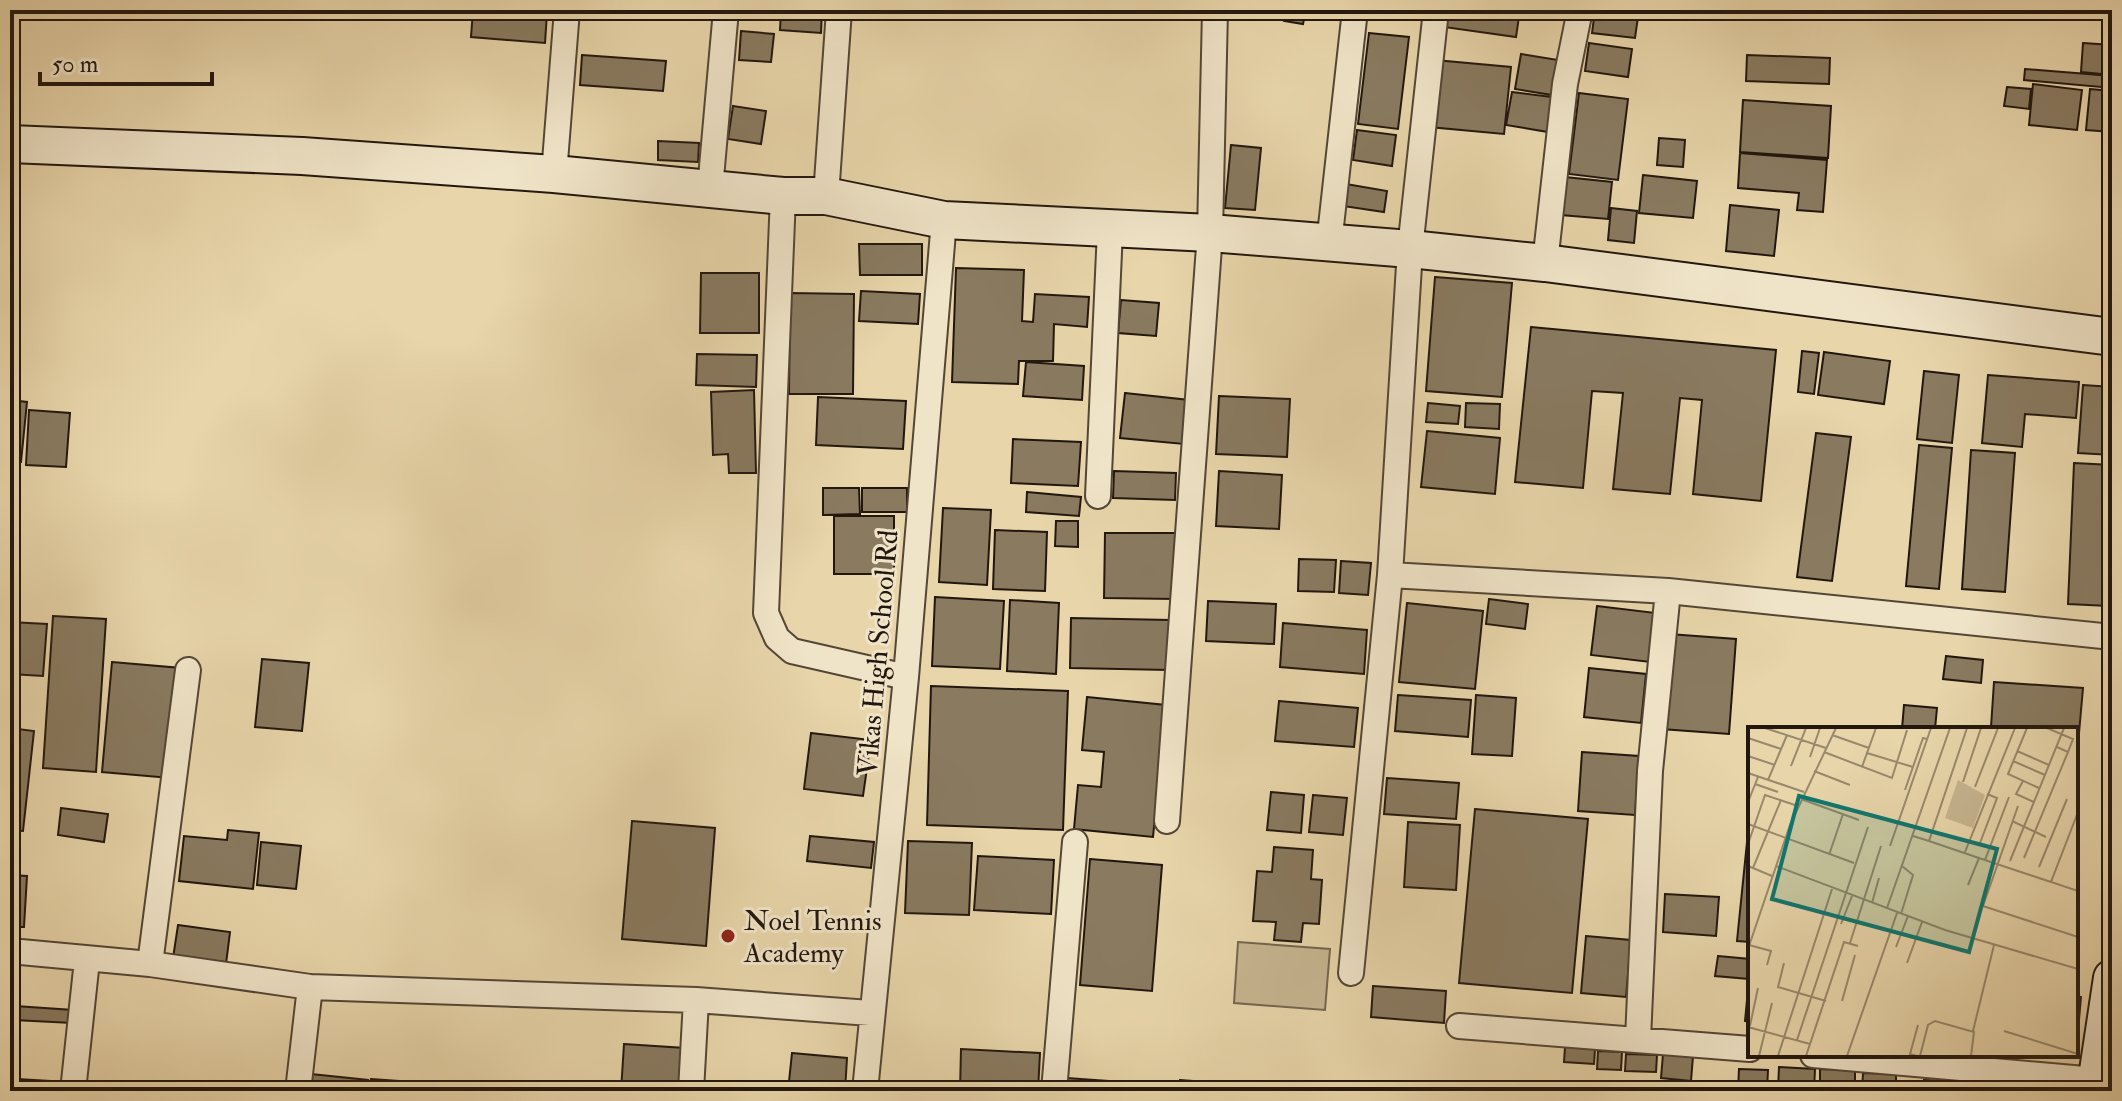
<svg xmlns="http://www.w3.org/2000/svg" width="2122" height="1101" font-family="'IM FELL Double Pica',serif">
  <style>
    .park { fill: #c6b590; stroke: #746650; stroke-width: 2 }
    .building { fill: #897a60; stroke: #22170f; stroke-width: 2 }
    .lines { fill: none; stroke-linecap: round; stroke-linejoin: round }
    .street-casing { stroke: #544636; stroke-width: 28 }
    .secondary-casing { stroke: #22170f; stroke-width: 40 }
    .street { stroke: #f0e4c8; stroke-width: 24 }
    .secondary { stroke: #f0e4c8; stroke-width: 36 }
    .poi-dot { fill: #8f2418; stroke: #f0e4c8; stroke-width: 3 }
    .labels { text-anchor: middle; stroke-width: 6; stroke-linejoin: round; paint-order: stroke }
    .street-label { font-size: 28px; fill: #22170f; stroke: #f0e4c8 }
    .poi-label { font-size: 28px; fill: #22170f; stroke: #f0e4c8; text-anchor: start }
    .inset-road { fill: none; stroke: #99896c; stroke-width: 2 }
    .view { fill: #0f766e; fill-opacity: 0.15; stroke: #0f766e; stroke-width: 4 }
    .inset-edge { fill: none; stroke: #22170f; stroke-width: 4 }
  </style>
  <rect width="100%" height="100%" fill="#e8d5aa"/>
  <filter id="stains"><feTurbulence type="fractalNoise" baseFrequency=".0025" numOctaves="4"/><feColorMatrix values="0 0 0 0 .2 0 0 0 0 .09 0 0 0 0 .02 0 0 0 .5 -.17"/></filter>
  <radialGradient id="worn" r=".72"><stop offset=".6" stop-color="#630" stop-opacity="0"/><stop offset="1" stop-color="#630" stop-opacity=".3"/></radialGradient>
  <path class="park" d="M1238,942L1330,949L1325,1010L1234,1003Z"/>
  <path class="building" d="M473,10L547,13L545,43L471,37Z
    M781,10H822L821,33L780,30Z
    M1250,10H1279L1278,19L1250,16Z
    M1286,10H1306L1303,24L1284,21Z
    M1446,10H1520L1516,37L1444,27Z
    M1524,10H1566L1565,20L1523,13Z
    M1595,10H1639L1635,38L1592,33Z
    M741,31L774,34L771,62L739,60Z
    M1369,33L1409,37L1398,129L1358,124Z
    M1589,43L1632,49L1628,77L1585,71Z
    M2083,43L2112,45V75L2081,72Z
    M1521,54L1558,60L1552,95L1515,89Z
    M582,55L666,61L663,91L580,85Z
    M1747,55L1830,58L1829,84L1746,81Z
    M1435,60L1511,67L1504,134L1429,127Z
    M2025,69L2112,76V88L2024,80Z
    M2033,84L2082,90L2077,130L2029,125Z
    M2007,87L2031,89L2029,109L2004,106Z
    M2090,89L2112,91V132L2086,130Z
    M1512,92L1552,97L1548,132L1506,125Z
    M1579,93L1628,99L1618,180L1569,174Z
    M1743,100L1831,106L1828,158L1740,152Z
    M733,106L766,111L761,144L728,139Z
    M1357,130L1396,135L1392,166L1353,160Z
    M1659,138L1685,140L1683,167L1657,165Z
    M658,141L699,143L698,162L658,160Z
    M1231,145L1261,148L1255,210L1225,208Z
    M1740,153L1827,160L1823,212L1797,210L1799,193L1738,188Z
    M1643,175L1697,181L1693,218L1639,213Z
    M1565,177L1612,182L1608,219L1561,215Z
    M1346,184L1387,191L1384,212L1343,206Z
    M1730,205L1779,210L1774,256L1726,251Z
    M1611,208L1637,211L1634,243L1608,240Z
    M859,244H922V275H860Z
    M956,268L1024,270L1022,321L1033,322L1035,294L1089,297L1087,327L1054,324L1053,361H1019L1018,384L952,382Z
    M701,273H759V333H700Z
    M1435,277L1512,283L1502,397L1426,391Z
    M861,291L920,294L918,324L859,321Z
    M790,293L854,294L853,394H789Z
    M1121,300L1159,303L1156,336L1118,333Z
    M1531,327L1776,350L1761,501L1693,494L1702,400L1680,398L1670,494L1613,489L1623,393L1592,391L1583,488L1515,482Z
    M1802,351L1819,353L1814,394L1798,392Z
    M1824,352L1890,361L1884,404L1818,395Z
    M697,354L757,355L756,387L696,385Z
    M1026,362L1084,366L1082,400L1023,396Z
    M1924,371L1959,375L1952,443L1917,439Z
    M1988,375L2079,382L2076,418L2025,414L2022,447L1982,443Z
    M2083,385L2112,387V455L2078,453Z
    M754,390L756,473H729L728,454L713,455L711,392Z
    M1125,393L1189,400L1184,444L1120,438Z
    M1219,396L1290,399L1287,457L1216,454Z
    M818,397L906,401L903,449L816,445Z
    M10,400L27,402L21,462L10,461Z
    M1428,403L1460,406L1458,424L1426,422Z
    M1466,403L1500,404L1499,429L1465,427Z
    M29,410L70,413L66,467L26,465Z
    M1427,431L1500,438L1495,494L1421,487Z
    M1816,433L1851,437L1832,581L1797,577Z
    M1013,439L1081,442L1078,486L1011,483Z
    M1919,445L1952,448L1939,589L1906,586Z
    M1971,450L2015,453L2005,592L1962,589Z
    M2074,463L2112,465L2108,606L2068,604Z
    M1114,471L1176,473L1175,500L1113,498Z
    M1219,471L1282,475L1279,529L1216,526Z
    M823,488H859L860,514L823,515Z
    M862,488H907V512H862Z
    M1027,492L1081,497L1079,516L1026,512Z
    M943,508L991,510L987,585L939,582Z
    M834,516H894V574H834Z
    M1056,521H1078V547L1055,546Z
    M995,530L1047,532L1045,591L993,589Z
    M1105,533H1175V599L1104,598Z
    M1299,559L1336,560L1334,592L1298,591Z
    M1341,561L1371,563L1368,595L1339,593Z
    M935,597L1004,601L1000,669L932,666Z
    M1489,599L1528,604L1525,629L1486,624Z
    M1010,600L1059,603L1056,674L1007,671Z
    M1208,601L1276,604L1274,644L1206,641Z
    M1407,603L1483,611L1475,689L1399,682Z
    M1597,606L1656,613L1650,662L1591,655Z
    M53,616L106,619L96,772L43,768Z
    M1071,618L1170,620L1169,670L1070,668Z
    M10,622L47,624L43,676L10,674Z
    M1283,623L1367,630L1364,674L1280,667Z
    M1669,634L1736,639L1729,734L1661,729Z
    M1946,656L1983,660L1981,683L1943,679Z
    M262,659L309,663L302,731L255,727Z
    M112,662L181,668L170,778L102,772Z
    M1589,668L1646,674L1641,723L1584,717Z
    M1994,682L2083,688L2079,733L2076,729L1991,727Z
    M931,686L1068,691L1063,830L927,825Z
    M1398,695L1471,700L1468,737L1395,731Z
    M1476,695L1516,698L1512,756L1472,754Z
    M1087,697L1166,705L1153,837L1074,829L1078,785L1101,787L1104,752L1082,750Z
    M1279,701L1358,708L1354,747L1275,741Z
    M1904,705L1937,708L1935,729H1902Z
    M10,728L34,731L23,831L10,830Z
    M811,733L871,740L863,796L804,789Z
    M1582,752L1639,756L1635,815L1578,811Z
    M1387,778L1459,783L1456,819L1384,814Z
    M1271,792L1304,795L1301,833L1267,830Z
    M1313,795L1347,798L1343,835L1309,832Z
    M61,808L108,814L104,842L58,835Z
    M1475,809L1588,819L1572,993L1459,983Z
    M632,821L715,828L706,946L622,939Z
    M1408,822L1460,825L1456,890L1404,887Z
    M228,830L259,833L253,889L179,881L184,836L227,840Z
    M810,836L874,842L871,868L807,861Z
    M908,841L972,843L969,915L905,913Z
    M261,842L301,846L296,889L257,885Z
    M1747,842H1750V942L1737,941Z
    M1274,847L1313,850L1311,879L1322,880L1319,924L1303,923L1301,942L1274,940L1276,922L1253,921L1257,871L1272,872Z
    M978,856L1054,860L1051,914L974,910Z
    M1090,859L1162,865L1152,991L1080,985Z
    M10,875L27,876L24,927H10Z
    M1665,894L1719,897L1716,936L1663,932Z
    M178,925L230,932L226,964L173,958Z
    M1586,936L1631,940L1626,997L1581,993Z
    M1718,956L1750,959V1022L1745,1021L1749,979L1715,976Z
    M1373,986L1446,991L1444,1023L1371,1017Z
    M2076,996L2081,997L2076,1054Z
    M15,1006L73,1010L72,1023L14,1020Z
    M624,1044L685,1048L682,1091H621Z
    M1565,1047L1595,1049L1594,1064L1564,1062Z
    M961,1049L1040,1053L1038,1091H960Z
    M1598,1051L1622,1052L1621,1070L1597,1069Z
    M792,1053L847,1058L845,1091H788Z
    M1626,1054L1657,1055L1656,1072L1625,1071Z
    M1663,1054L1693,1056L1691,1081L1661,1078Z
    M1779,1067L1815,1069L1814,1091L1778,1090Z
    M1739,1069L1768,1070L1767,1091H1738Z
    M1820,1069L1855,1070V1091H1820Z
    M1863,1073L1896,1074V1091H1862Z
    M311,1074L368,1080L366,1091H310Z
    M1067,1078L1108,1081L1107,1091H1066Z
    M17,1079L67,1082L66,1091H16Z
    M371,1079L427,1083L426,1091H369Z
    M1180,1080L1245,1085L1244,1091H1179Z
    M1924,1080L1944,1081L1943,1091H1923Z
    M1904,1081H1922V1091H1904Z
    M1950,1082L1970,1083L1969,1091H1950Z
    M134,1083L176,1086L175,1091H134Z
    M1110,1083L1149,1087V1091H1110Z"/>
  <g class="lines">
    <defs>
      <path id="street" d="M554,174L567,10
        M710,189L726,10
        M783,196L766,613L777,638L792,651L906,677
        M826,196L839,10
        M1329,244L1355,10
        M1545,263L1565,84L1580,10
        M1098,496L1110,230
        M1390,575L1668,591L2112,637
        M1167,821L1210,233L1215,10
        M10,951L150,964L188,670
        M150,964L310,987L696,1000
        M1351,973L1390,575L1410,249L1436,10
        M1459,1026L1750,1049
        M1638,1039L1650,771L1668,591
        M1813,1055L2096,1080
        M73,1091L87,960
        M298,1091L310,987
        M691,1091L696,1000L870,1013
        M865,1091L906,677L944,220
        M1054,1091L1075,842"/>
      <path id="secondary" d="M10,144L302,156L554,174L783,196H826L944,220L1210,233L1410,249L1545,263L2112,337
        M2095,1091L2112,978"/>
    </defs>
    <use href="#street" class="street-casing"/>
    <use href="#secondary" class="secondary-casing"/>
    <use href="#street" class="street"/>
    <use href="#secondary" class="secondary"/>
  </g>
  <circle class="poi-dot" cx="728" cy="936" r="8"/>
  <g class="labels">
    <g class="street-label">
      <text transform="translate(877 653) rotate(-85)" y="10">Vikas High School Rd</text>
    </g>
    <g class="poi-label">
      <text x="744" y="930">Noel Tennis<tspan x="744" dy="32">Academy</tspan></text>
    </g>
  </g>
  <g transform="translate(1748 727)">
    <rect width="330" height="330" fill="#e8d5aa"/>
    <path d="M210,53L237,68L225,101L197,91Z" fill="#c6b590"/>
    <path class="inset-road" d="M17,1L78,21M279,1L260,47L291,61M299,1L325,12L320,25M84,8L121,21M0,11L33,22M269,24L301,38M76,25L144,51L159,3M119,26L165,40M0,29L27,38M62,30L72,1M265,34L297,48M43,39L58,1M114,40L128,1M66,44L102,58M0,46L56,65M20,53L39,8M275,54L268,67L286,75M215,55L233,1M7,57L30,65M227,60L250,1M157,63L175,11L179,12M53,72L111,93M0,75L10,50M270,79L235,179L330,210M330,85L303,155L330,164M264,94L298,110M0,97L106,136M165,109L181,114L219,1M181,114L231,131M232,116L249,71L239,67M0,117L17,68L50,79M142,119L183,1M217,125L267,1M81,128L95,87M276,131L320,25L309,20M237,133L261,70M262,134L316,1M0,139L24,149M28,139L197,203L330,242M291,140L319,72M5,141L33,73M220,158L231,131L303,155M124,176L131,151M139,181L202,1M153,187L165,148L154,139M93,197L104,169M102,216L133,119M1,218L23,224L19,238M148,220L160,189M0,222L42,98L88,1M36,236L30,260L78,274M159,236L174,195M94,274L107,228M0,300L62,317M225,304L246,218M256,304L330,327M0,308L10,261M49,313L120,100M11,329L24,276M30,329L84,162M58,329L96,215L110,219M99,329L149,186M169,329L162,327L170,298M172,329L180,298L187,294L226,305L223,329"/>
    <path class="view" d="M51,69L249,122L221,225L24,172Z"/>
    <rect width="330" height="330" class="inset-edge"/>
  </g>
  <rect width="2122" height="1101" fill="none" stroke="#e8d5aa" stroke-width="40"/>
  <rect x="12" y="12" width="2098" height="1077" fill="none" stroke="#22170f" stroke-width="4"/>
  <rect x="20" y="20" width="2082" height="1061" fill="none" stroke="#22170f" stroke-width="2"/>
  <path d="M40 72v12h172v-12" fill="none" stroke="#22170f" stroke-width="4"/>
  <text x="52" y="72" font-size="24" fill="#22170f" stroke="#f0e4c8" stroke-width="6" paint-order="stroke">50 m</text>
  <rect width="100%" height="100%" filter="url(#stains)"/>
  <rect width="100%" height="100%" fill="url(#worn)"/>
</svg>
